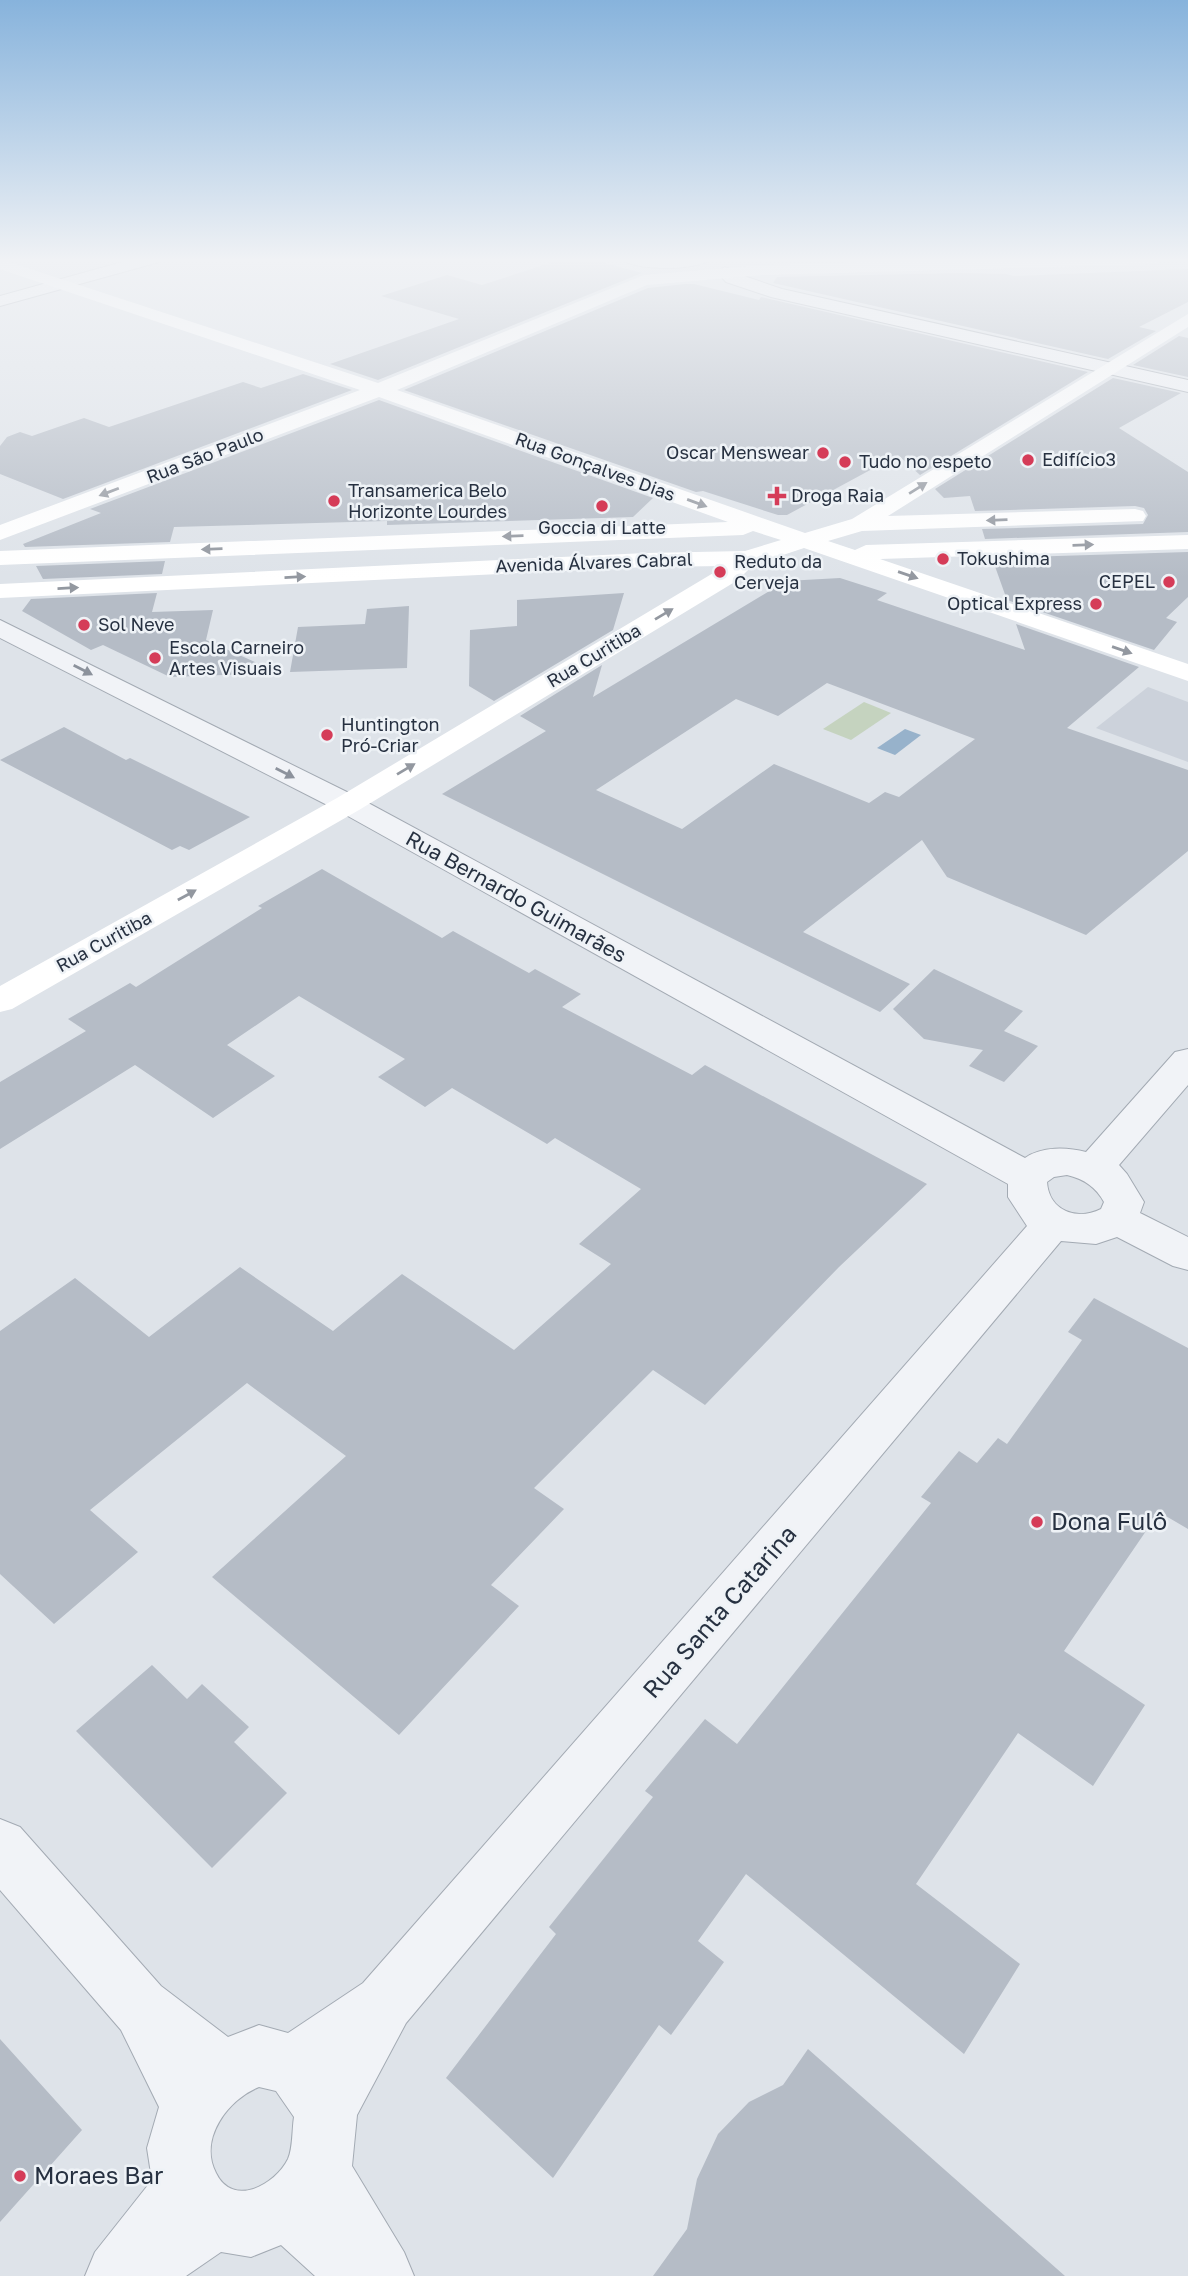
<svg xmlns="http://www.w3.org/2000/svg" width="1188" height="2276" font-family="'Golos Text',sans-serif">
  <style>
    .built { fill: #ccd2db }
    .green { fill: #c5d3bf }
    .water { fill: #97b2cb }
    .building { fill: #b5bcc6; fill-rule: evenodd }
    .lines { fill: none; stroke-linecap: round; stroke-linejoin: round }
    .street-casing { stroke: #a3aab3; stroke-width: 2 }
    .street { fill: #f1f3f7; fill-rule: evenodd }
    .secondary { fill: #fff; fill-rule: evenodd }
    .oneway { fill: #9398a0 }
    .oneway2 { fill: #8c929c }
    .poi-dot { fill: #d53c58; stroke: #eef2f6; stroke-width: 2.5 }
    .labels { text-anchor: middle; stroke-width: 5; stroke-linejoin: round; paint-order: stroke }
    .far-poi-label { font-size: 18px; fill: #273141; stroke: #eef2f6; text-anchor: start }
    .far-street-label { font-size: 18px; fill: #273141; stroke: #eef2f6 }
    .street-label { font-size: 21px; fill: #273141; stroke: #eef2f6 }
    .near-poi-label { font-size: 24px; fill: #273141; stroke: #eef2f6; text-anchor: start }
    .near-street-label { font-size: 24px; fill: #273141; stroke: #eef2f6 }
  </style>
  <rect width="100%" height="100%" fill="#dee3e9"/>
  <path class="built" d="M1148,687L1188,702V762L1096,728Z"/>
  <path class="green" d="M864,702L891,713L851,740L823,729Z"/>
  <path class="water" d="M905,729L921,735L895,755L877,748Z"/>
  <path class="building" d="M562,259H590L642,273L378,380L330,364L459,319L381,296L447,275L482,285Z
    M1188,269V302L1139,327L1156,331L1108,359L773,283L777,277L961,273L1006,274L1014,276Z
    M685,284H694L759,300L761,297L1088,372L920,475L898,455L787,515H778L703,491L696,492L404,390L648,288Z
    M1179,336L1188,338V377L1133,365Z
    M303,374L352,390L63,499L0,474V446L7,437L20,432L32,436L84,418L109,427L243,382L261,388Z
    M1113,378L1181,393L1119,428L1188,472V532L985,539L982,529L1143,524L1148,515L1144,508L1135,506L975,511L970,496L944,498L935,489Z
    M379,400L653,498L633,517L387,525V521L174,527L170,542L25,547L23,544L101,513L90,509Z
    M1188,552V597L1166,618L1177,622L1154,650L1007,600L992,558Z
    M165,561L162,574L43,579L36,566Z
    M840,578L887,593L877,600L1025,650L1016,624L1139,667L1067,728L1188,770V851L1086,935L947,877L922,840L803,932L910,984L880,1012L442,794L546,731L520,716L602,665L593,697L786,581ZM827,683L975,739L899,797L885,792L869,803L774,764L682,829L596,790L736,699L778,716Z
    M157,593L152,612L213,610L206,640L279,673L170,677L103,645L91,650L22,611L31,599Z
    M624,593L613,630L494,701L469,686L470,630L517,626V600Z
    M409,606L407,668L290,672L298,627L365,624L367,609Z
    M64,727L126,760L130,758L250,817L189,850L180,846L172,850L0,760Z
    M322,869L442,938L453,931L529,973L535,969L581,994L562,1007L692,1075L705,1065L927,1184L839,1267L705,1405L653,1370L534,1488L564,1509L491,1585L519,1606L399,1735L212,1577L346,1456L247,1383L90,1510L138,1552L54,1624L0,1574V1331L75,1278L149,1337L240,1267L333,1331L402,1274L514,1350L611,1264L579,1244L641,1189L555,1138L547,1144L452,1088L425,1107L378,1077L405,1059L299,996L227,1045L275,1076L213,1118L135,1065L0,1149V1082L86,1031L68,1019L130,983L136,987L262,908L258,906Z
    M934,969L1023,1011L1004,1031L1038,1046L1004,1082L969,1066L983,1050L924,1039L893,1009Z
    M1094,1298L1188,1348V1529L1159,1512L1064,1651L1145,1705L1093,1786L1018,1733L916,1884L1020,1964L964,2054L746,1874L698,1941L724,1962L671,2035L659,2025L553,2178L446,2078L556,1934L549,1927L653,1797L645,1791L705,1719L737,1744L931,1503L921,1497L959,1451L977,1463L998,1438L1007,1444L1082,1340L1068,1332Z
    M152,1665L187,1699L202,1684L249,1727L234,1742L287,1793L212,1868L76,1731Z
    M0,2039L82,2130L0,2222Z
    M808,2049L1065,2276H653L687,2229L697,2179L718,2134L749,2102L783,2085Z"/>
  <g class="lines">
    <defs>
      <path id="street" d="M133,259H161L159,262L0,306V296Z
        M621,259H711C697,271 635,271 621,259Z
        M725,267L738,274L782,289L1188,380V392L771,297L726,282L717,272Z
        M0,620L359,798L1025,1158C1042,1146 1067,1147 1086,1152L1175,1052L1188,1049V1085L1119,1165L1127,1174L1144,1202L1140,1213L1188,1237V1270L1173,1266L1117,1237L1096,1244L1061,1241L406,2023L357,2115L352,2166L404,2252L414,2276H315L281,2245L251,2257L221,2252L186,2276H85L95,2252L152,2180L147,2148L159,2107L121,2030L0,1890V1819L20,1827L161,1986L228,2037L259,2025L288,2033L363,1983L1027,1226L1008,1197V1184L337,810L0,638ZM1067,1175C1084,1179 1096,1187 1104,1202L1101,1209C1077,1221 1049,1211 1047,1182L1054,1177ZM259,2087L276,2091L294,2117C292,2129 293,2148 288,2159C275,2185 233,2208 216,2173C198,2138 229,2099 259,2087Z"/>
    </defs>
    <use href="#street" class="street-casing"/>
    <use href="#street" class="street"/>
    <path class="secondary" d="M0,259L378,383L644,275L763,265L962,259H1165L1157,264L763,275L647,285L397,390L805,533L852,519L1188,314V327L888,516L1135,509L1143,511L1146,516L1143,521L862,531L828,541L855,550L866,545L1188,535V549L880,559L1188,664V681L804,548L753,565L738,580L359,810L12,1009L0,1012V986L337,798L725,566L646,567L0,598V584L646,553L745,551L781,540L753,531L743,535L0,565V551L728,522L379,397L0,540V525L360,390L0,269Z"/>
  </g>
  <defs><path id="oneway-solid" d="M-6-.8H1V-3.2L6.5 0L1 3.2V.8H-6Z" transform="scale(1.75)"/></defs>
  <g class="oneway">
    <use href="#oneway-solid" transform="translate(918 488) rotate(-32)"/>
    <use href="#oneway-solid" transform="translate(109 492) rotate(159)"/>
    <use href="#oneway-solid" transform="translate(697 503) rotate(20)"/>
    <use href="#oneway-solid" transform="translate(997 520) rotate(178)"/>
    <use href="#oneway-solid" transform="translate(513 536) rotate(178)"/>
    <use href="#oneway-solid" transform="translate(1083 545) rotate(-2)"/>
    <use href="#oneway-solid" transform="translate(212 549) rotate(178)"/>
    <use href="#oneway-solid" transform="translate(908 575) rotate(19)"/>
    <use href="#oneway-solid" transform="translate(295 577) rotate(-3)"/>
    <use href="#oneway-solid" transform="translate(68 588) rotate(-3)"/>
    <use href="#oneway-solid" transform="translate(664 614) rotate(-31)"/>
    <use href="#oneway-solid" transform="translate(1122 650) rotate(19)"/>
    <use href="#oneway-solid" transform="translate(406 769) rotate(-31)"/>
    <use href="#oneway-solid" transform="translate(187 895) rotate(-29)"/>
  </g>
  <g class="oneway2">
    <use href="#oneway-solid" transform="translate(83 670) rotate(27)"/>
    <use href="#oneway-solid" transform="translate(285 773) rotate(27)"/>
  </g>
  <linearGradient id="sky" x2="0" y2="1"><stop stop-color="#87b3dc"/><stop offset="0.45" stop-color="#f0f2f5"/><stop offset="1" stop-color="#f0f2f5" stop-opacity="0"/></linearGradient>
  <rect width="1188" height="578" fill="url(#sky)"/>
  <g class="poi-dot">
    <circle cx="823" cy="453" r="7"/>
    <circle cx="1028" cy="460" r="7"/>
    <circle cx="845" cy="462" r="7"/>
    <path d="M773.5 485.5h7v7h7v7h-7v7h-7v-7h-7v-7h7z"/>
    <circle cx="334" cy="501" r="7"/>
    <circle cx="602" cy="506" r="7"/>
    <circle cx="943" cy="559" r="7"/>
    <circle cx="720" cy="572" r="7"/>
    <circle cx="1169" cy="582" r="7"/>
    <circle cx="1096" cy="604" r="7"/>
    <circle cx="84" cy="625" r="7"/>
    <circle cx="155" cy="658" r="7"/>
    <circle cx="327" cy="735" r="7"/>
    <circle cx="1037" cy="1522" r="7"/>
    <circle cx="20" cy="2176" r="7"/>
  </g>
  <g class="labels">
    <g class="far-poi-label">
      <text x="809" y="459" text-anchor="end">Oscar Menswear</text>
      <text x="1042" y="466">Edifício3</text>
      <text x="859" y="468">Tudo no espeto</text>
      <text x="348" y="497">Transamerica Belo<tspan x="348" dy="21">Horizonte Lourdes</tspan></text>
      <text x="791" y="502">Droga Raia</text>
      <text x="602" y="534" text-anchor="middle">Goccia di Latte</text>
      <text x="957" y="565">Tokushima</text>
      <text x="734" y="568">Reduto da<tspan x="734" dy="21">Cerveja</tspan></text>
      <text x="1155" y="588" text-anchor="end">CEPEL</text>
      <text x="1082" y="610" text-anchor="end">Optical Express</text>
      <text x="98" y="631">Sol Neve</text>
      <text x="169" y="654">Escola Carneiro<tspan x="169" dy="21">Artes Visuais</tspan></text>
      <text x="341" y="731">Huntington<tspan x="341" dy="21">Pró-Criar</tspan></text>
    </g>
    <g class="far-street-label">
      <text transform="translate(205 456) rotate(-21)" y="6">Rua São Paulo</text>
      <text transform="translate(595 467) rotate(20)" y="6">Rua Gonçalves Dias</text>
      <text transform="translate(594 563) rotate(-2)" y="6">Avenida Álvares Cabral</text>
      <text transform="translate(594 656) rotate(-31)" y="6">Rua Curitiba</text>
      <text transform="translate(104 942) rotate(-29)" y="6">Rua Curitiba</text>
    </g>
    <g class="street-label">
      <text transform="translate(516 897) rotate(29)" y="7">Rua Bernardo Guimarães</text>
    </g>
    <g class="near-poi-label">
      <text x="1051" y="1530">Dona Fulô</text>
      <text x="34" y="2184">Moraes Bar</text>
    </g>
    <g class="near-street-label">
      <text transform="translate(720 1612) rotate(-49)" y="8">Rua Santa Catarina</text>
    </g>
  </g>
</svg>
